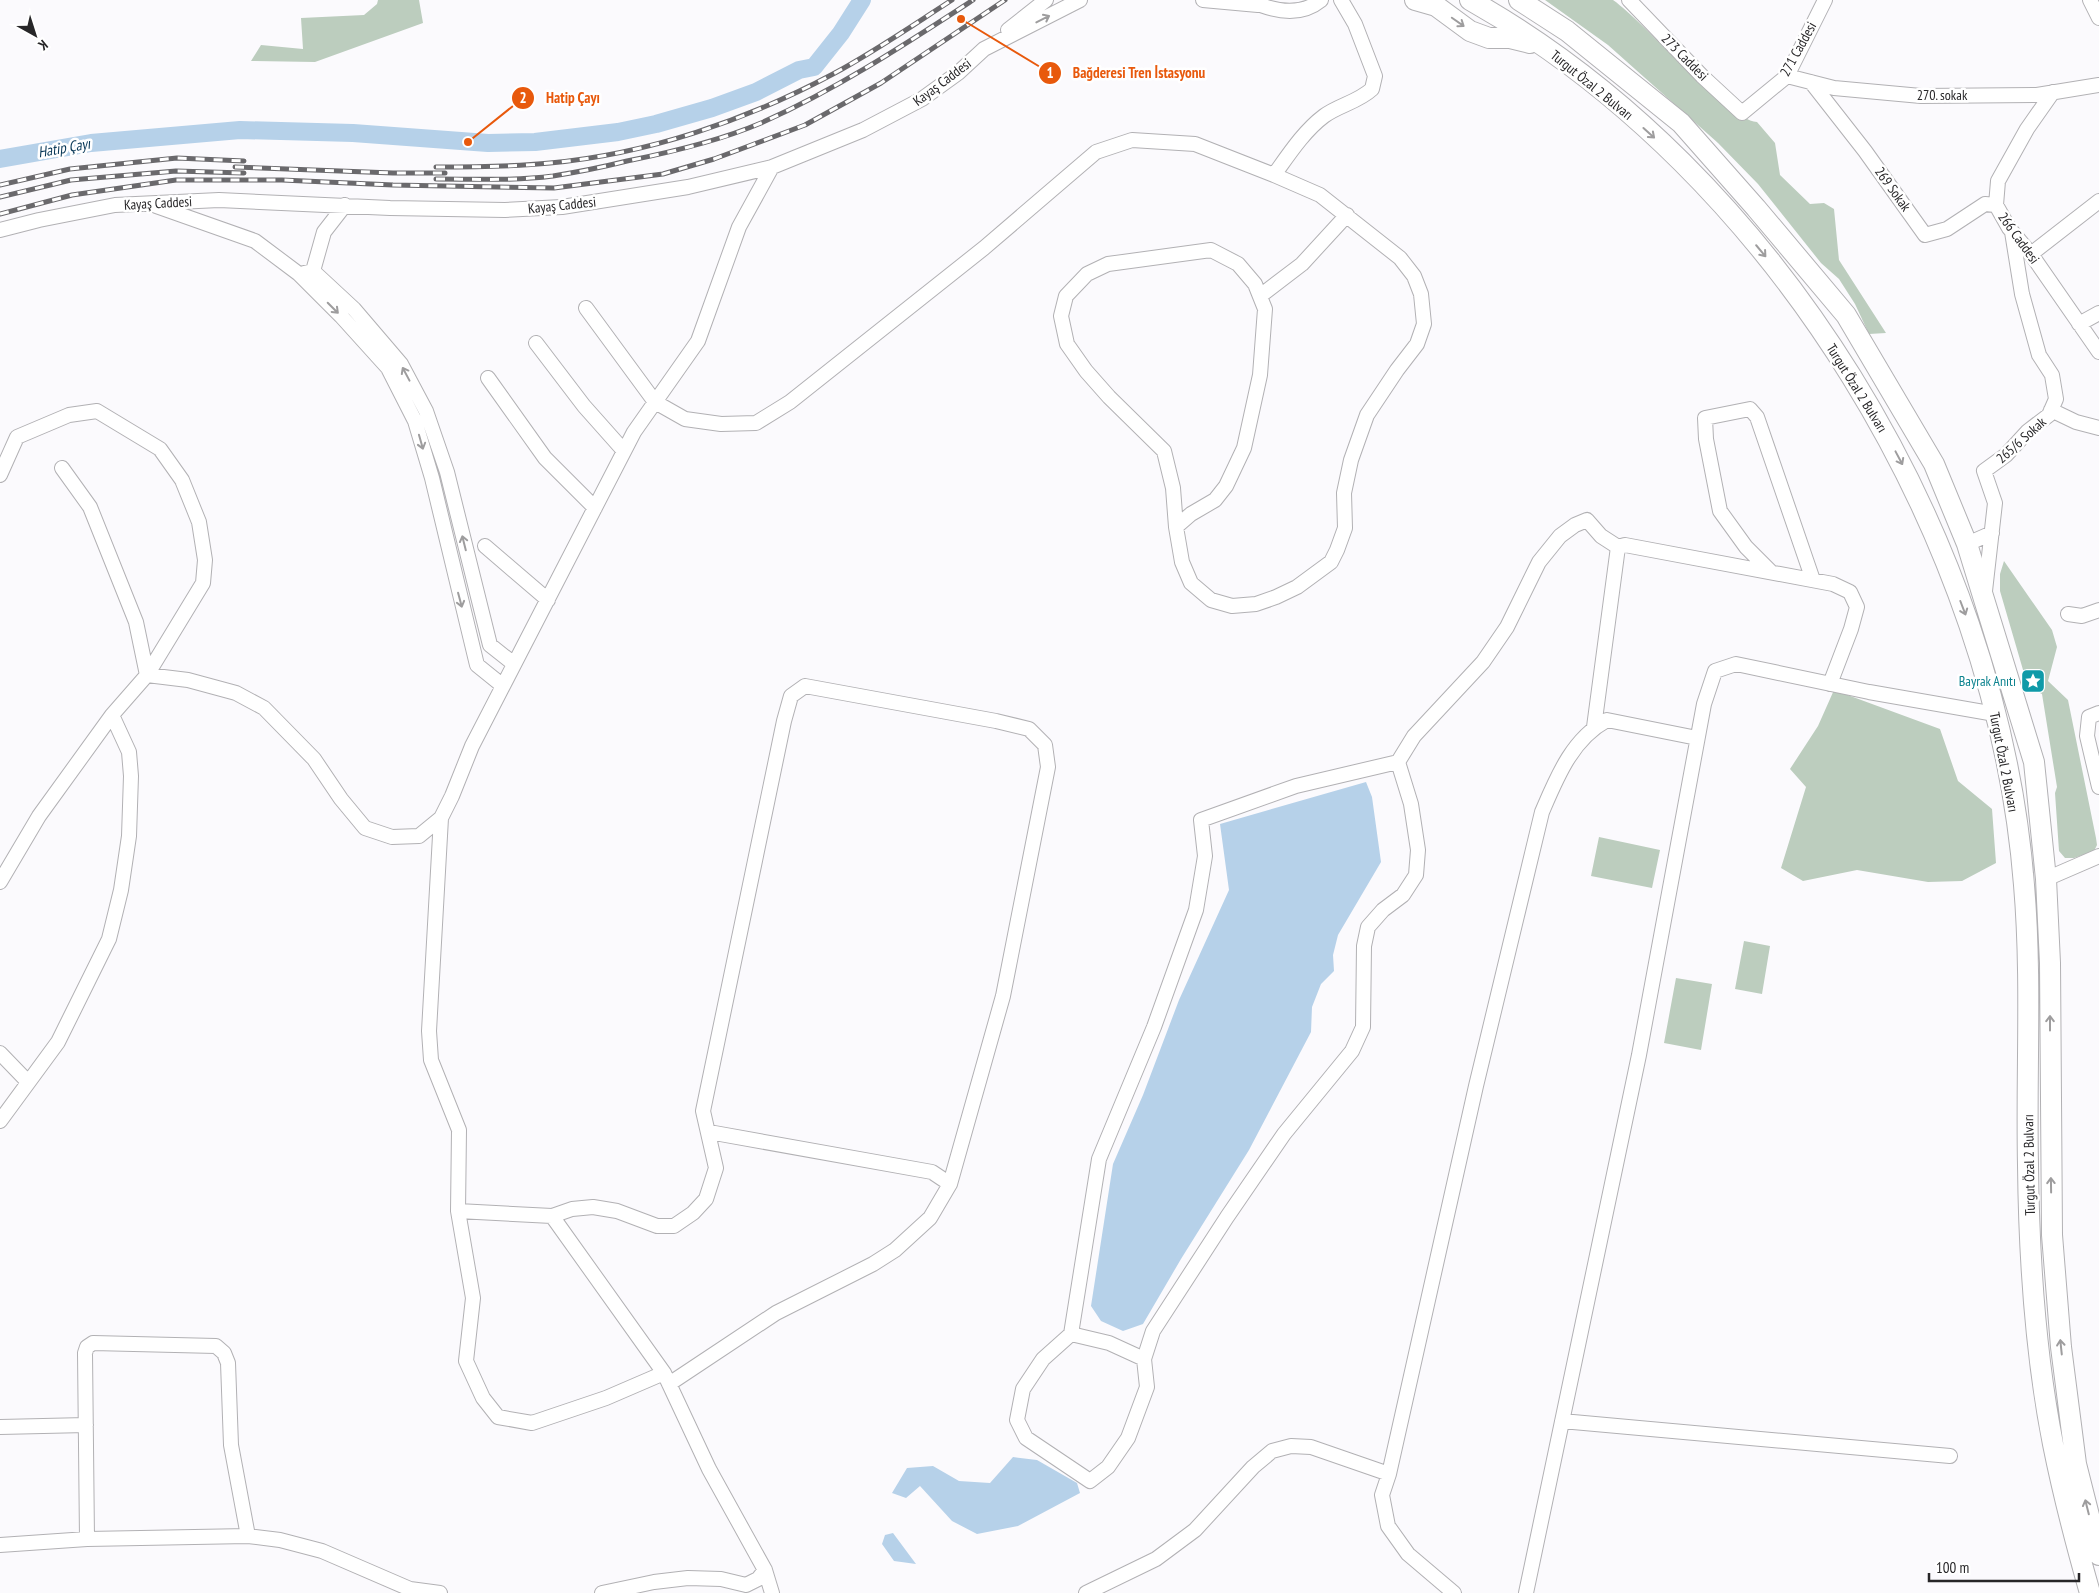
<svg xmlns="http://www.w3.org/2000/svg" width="2099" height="1593" font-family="'PT Sans Narrow',sans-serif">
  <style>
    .green { fill: #bccdbe }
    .water { fill: #b6d1e9 }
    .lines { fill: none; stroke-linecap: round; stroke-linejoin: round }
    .river { stroke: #b6d1e9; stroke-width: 18 }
    .minor-casing { stroke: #b2b1b4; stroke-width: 16 }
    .highway-casing { stroke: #b2b1b4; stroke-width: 22 }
    .minor { stroke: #fff; stroke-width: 14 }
    .highway { stroke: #fff; stroke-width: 20 }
    .rail-casing { stroke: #6a696c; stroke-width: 5 }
    .rail { stroke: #fff; stroke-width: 3; stroke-dasharray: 9; stroke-linecap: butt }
    .oneway { stroke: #9e9d9e }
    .labels { text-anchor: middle; stroke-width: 5; stroke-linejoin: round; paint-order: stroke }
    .street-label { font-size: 14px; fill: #272628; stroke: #fff }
    .culture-label { font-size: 14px; fill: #0d838f; stroke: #fff; text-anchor: end }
    .water-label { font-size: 15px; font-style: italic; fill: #083756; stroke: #fff }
    .leader { fill: none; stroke: #e8590c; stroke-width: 2 }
    .callout-dot { fill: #e8590c; stroke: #fff; stroke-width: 2 }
    .mark-label { font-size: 15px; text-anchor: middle; font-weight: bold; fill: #fff }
    .callout-label { font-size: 15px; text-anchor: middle; font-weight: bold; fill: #e8590c; stroke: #fff; stroke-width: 5; stroke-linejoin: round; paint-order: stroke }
  </style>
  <rect width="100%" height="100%" fill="#fbfafd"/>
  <path class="green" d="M378,0H419L423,23L315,62L251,61L261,45L303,49L301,18L364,15L377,4Z
    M1545,0H1613C1646,23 1725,119 1757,122L1775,143L1780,175L1810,204L1824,203L1834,209L1839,260L1886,333L1869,334L1855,304L1839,279L1821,263L1758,184L1718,143L1608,45Z
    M2004,561L2052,630L2057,647L2048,681L2068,700L2096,838L2097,845L2094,851L2074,858H2065L2059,851L2055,793L2057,787L2042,694L2028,687L2000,591V574Z
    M1834,690L1940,729L1958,781L1992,809L1996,863L1962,881L1928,882L1857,870L1803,881L1781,868L1806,787L1790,769L1818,726Z
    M1599,837L1660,850L1652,888L1591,876Z
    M1744,941L1770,946L1762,994L1735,989Z
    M1676,978L1712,984L1701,1050L1664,1043Z"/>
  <path class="water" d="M1366,782L1372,797L1381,862L1338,935L1333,955L1334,971L1321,984L1312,1007L1311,1032L1249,1150L1181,1259L1143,1324L1123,1331L1101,1321L1091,1306L1113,1164L1143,1095L1179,1000L1229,890L1220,824Z
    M1013,1457L1037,1460L1077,1483L1080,1493L1018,1526L977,1534L952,1521L920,1486L906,1498L892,1493L907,1468L933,1466L959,1481L990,1483Z
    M893,1533L916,1564L894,1561L882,1544L885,1535Z"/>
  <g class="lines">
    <path class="river" d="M0,159L91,143L240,130L353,133L488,143L535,142L618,132L656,124L712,108L756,92L799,70L814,67L841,33L862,0"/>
    <defs>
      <path id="minor" d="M1203,0L1258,5
        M1249,0C1272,11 1299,18 1321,0
        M1629,0L1702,76L1742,113L1787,76L1825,0
        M2090,0L2099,18
        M1008,30L1046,0
        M1787,76L1834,88L1921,96L2037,95L2099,85
        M1811,82L1865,151L1925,235L1947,229L1985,204L1996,205
        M2053,92L2027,129L1998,181L1996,205L2009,228L2031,254L2099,352
        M156,206L255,241L299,274L341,316L388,368L415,421L432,478L477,665L503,686
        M0,230L39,220L115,205L219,200L390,208L505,210L562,207L688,187L772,167L863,130L922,99L958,73L984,49L1080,0
        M2031,254L2099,201
        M313,271L354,309L401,364L426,411L447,472L490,645L514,664
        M304,273L313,271L324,232L345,205
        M1260,296L1302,264L1347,215
        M586,308L655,402L685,419L721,424L756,423L790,402L984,248L1096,152L1132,140L1195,144L1274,175
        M2079,324L2099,313
        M536,343L584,406L624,451
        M488,378L545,458L595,508
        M2051,410L2076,422L2099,428
        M62,468L90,507L136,622L147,675L188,680L236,693L264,708L314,759L341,799L365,828L392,837L419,836L441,818L452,796L472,746L634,432L698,341L739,227L772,167
        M0,475L17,437L69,415L97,411L160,449L182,480L199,522L205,560L203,583L147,675L112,715L39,816L0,882
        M1176,527L1191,514L1215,500L1226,486L1244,448L1260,375L1265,309L1255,284L1238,264L1211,250L1108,264L1087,274L1066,296L1061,316L1067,344L1086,371L1109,397L1164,451L1173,488L1176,527L1182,562L1191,583L1211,600L1232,606L1256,604L1276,597L1297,587L1331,562L1337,550L1345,528L1344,493L1351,460L1367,415L1397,370L1417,344L1424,324L1421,294L1414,276L1400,258L1320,195L1274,175C1289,154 1304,131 1324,116C1339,105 1358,102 1372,89L1375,76L1355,24L1341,0
        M1967,544L1992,533
        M485,546L548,600
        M1771,572L1746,547L1720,511L1706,439L1705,418L1750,409L1757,417L1813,580
        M1985,591L1995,503L1984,471L2006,455L2028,431L2049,415L2056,399L2052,375L2039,355L2022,294L2012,232
        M2068,614L2082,616L2099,610
        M2099,713L2089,717L2087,736L2099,787
        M1594,727L1618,547L1625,545L1833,584L1850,592L1857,607L1851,629L1830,684
        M1398,762L1411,804L1418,850L1416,875L1403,895L1383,910L1368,927L1364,946L1363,1027L1352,1051L1284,1134L1227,1217L1153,1331L1144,1359L1147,1387L1128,1438L1108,1467L1090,1481L1026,1438L1017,1420L1023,1389L1043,1359L1071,1334L1099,1159L1154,1027L1196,910L1205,856L1201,820L1296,786L1398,762L1414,736L1483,662L1507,627L1539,562L1560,536L1575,525L1587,520L1601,536L1618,547
        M441,818L429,1031L431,1060L459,1130L458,1211L473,1298L466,1361L483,1398L498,1417L532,1423L606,1398L664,1373
        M2046,879L2099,856
        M0,1053L28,1082
        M0,1121L58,1042L109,939L121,890L129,836L131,776L129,752L112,715
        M709,1132L932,1172L950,1184
        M458,1211L552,1216L664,1373L709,1469L765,1570L772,1593
        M552,1216L572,1209L593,1207L617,1211L657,1226H674L693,1213L706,1199L716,1168L703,1111L784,721L791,696L805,686L996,721L1029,729L1045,745L1048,767L1003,996L950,1184L930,1218L895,1250L873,1264L776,1313L669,1384
        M1071,1334L1109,1343L1144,1359
        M1562,1421L1950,1456
        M0,1427L86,1425
        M87,1539L85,1353L87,1347L93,1343L216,1346L224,1353L228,1363L231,1445L248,1536
        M0,1545L87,1539L248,1536L280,1540L322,1551L410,1589L440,1593
        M602,1593L654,1582L688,1578L721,1579L746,1585L758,1579L765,1570
        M1086,1593L1156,1559L1195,1530L1253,1467L1272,1451L1291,1446L1311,1447L1389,1474
        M1454,1593L1408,1554L1388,1526L1382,1495L1389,1474L1476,1086L1542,812C1557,777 1572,739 1607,720L1697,738
        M1526,1593L1639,1055L1704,704L1715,671L1736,664L1869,692L1995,714"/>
      <path id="highway" d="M1415,0L1436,6L1470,31L1489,38H1510L1530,43
        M1470,0C1776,172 1997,538 2024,885C2032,978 2026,1072 2028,1165C2029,1258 2035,1353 2053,1444C2063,1494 2076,1544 2090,1593
        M1519,0L1567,31L1681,123L1756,208L1846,315L1934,464L1967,544L2034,762L2046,879L2050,963L2052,1235L2061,1347L2076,1464L2099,1555"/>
    </defs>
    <use href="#minor" class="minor-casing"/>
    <use href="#highway" class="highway-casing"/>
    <use href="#minor" class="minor"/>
    <use href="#highway" class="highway"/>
    <defs>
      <path id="rail" d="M235,167L393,173H445
        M436,167C474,167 512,167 550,163C648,154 747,120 833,74C874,52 913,25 952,0
        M436,179C475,179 514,181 553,176C578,172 603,167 627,161C672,152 719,141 761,123C837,89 904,45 973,0
        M0,185L70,169L177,158L244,161
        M0,197L71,180L176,171L244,173
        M0,214L72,195L176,180H282L393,185L554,188L663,174L714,159L805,125L881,83L1005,0"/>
    </defs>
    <use href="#rail" class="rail-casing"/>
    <use href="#rail" class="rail"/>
  </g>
  <defs><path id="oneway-shaft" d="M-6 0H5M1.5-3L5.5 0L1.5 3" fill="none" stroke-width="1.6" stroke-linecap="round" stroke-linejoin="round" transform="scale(1.25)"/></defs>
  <g class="oneway">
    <use href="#oneway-shaft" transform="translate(1043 19) rotate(-27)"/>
    <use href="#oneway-shaft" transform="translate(1458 22) rotate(35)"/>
    <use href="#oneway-shaft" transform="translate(1649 133) rotate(42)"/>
    <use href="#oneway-shaft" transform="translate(1761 251) rotate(50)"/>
    <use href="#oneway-shaft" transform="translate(333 308) rotate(45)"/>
    <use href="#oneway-shaft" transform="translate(406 374) rotate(-118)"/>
    <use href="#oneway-shaft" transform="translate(421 442) rotate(74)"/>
    <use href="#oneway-shaft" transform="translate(1899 458) rotate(62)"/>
    <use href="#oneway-shaft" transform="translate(464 543) rotate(-104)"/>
    <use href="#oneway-shaft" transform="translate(460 600) rotate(75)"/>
    <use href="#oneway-shaft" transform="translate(1963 608) rotate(69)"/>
    <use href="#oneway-shaft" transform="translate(2050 1023) rotate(-90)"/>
    <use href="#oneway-shaft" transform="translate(2051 1185) rotate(-91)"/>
    <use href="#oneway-shaft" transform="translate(2061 1347) rotate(-96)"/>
    <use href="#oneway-shaft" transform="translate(2087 1507) rotate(-104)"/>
  </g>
  <defs>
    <symbol id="sight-square" viewBox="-11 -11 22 22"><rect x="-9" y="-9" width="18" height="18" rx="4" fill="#0f9aa8" stroke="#fff"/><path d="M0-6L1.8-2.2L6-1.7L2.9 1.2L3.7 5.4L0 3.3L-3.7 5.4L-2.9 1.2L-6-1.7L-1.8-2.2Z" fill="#fff"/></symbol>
  </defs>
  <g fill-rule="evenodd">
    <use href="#sight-square" x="2019" y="667" width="28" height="28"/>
  </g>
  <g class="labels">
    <g class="street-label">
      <text transform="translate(1798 49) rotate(-61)" y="5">271 Caddesi</text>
      <text transform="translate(1685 57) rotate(45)" y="5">273 Caddesi</text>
      <text transform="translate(942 82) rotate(-37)" y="5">Kayaş Caddesi</text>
      <text transform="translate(1592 85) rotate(39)" y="5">Turgut Özal 2 Bulvarı</text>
      <text x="1942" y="100">270. sokak</text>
      <text transform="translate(1893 189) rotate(54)" y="5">269 Sokak</text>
      <text transform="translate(158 203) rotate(-3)" y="5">Kayaş Caddesi</text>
      <text transform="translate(562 205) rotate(-6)" y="5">Kayaş Caddesi</text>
      <text transform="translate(2019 238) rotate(54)" y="5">266 Caddesi</text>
      <text transform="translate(1857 388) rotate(58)" y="5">Turgut Özal 2 Bulvarı</text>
      <text transform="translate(2021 440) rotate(-42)" y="5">265/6 Sokak</text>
      <text transform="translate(2004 762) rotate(79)" y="5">Turgut Özal 2 Bulvarı</text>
      <text transform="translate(2029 1165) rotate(-91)" y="5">Turgut Özal 2 Bulvarı</text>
    </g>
    <g class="culture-label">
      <text x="2016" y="686">Bayrak Anıtı</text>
    </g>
    <g class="water-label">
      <text transform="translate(64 148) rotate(-10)" y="5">Hatip Çayı</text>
    </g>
  </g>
  <path class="leader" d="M961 19L1050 73M468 142L523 98"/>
  <g class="callout-dot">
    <circle cx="961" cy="19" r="5"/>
    <circle cx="468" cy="142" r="5"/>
    <circle cx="1050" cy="73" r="12"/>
    <circle cx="523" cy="98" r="12"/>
  </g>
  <g class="mark-label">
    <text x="1050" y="78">1</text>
    <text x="523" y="103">2</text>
  </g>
  <g class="callout-label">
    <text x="1139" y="78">Bağderesi Tren İstasyonu</text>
    <text x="573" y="103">Hatip Çayı</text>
  </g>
  <g transform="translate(35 35) rotate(141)" stroke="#ffffff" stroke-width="4" paint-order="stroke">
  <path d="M0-4L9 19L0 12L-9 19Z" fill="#272628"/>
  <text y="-8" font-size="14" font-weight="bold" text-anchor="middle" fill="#272628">K</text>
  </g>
  <path d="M1929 1573v8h150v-8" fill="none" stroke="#272628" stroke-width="2.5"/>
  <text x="1936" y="1573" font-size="15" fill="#272628" stroke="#ffffff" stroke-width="4" paint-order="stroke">100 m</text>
</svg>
